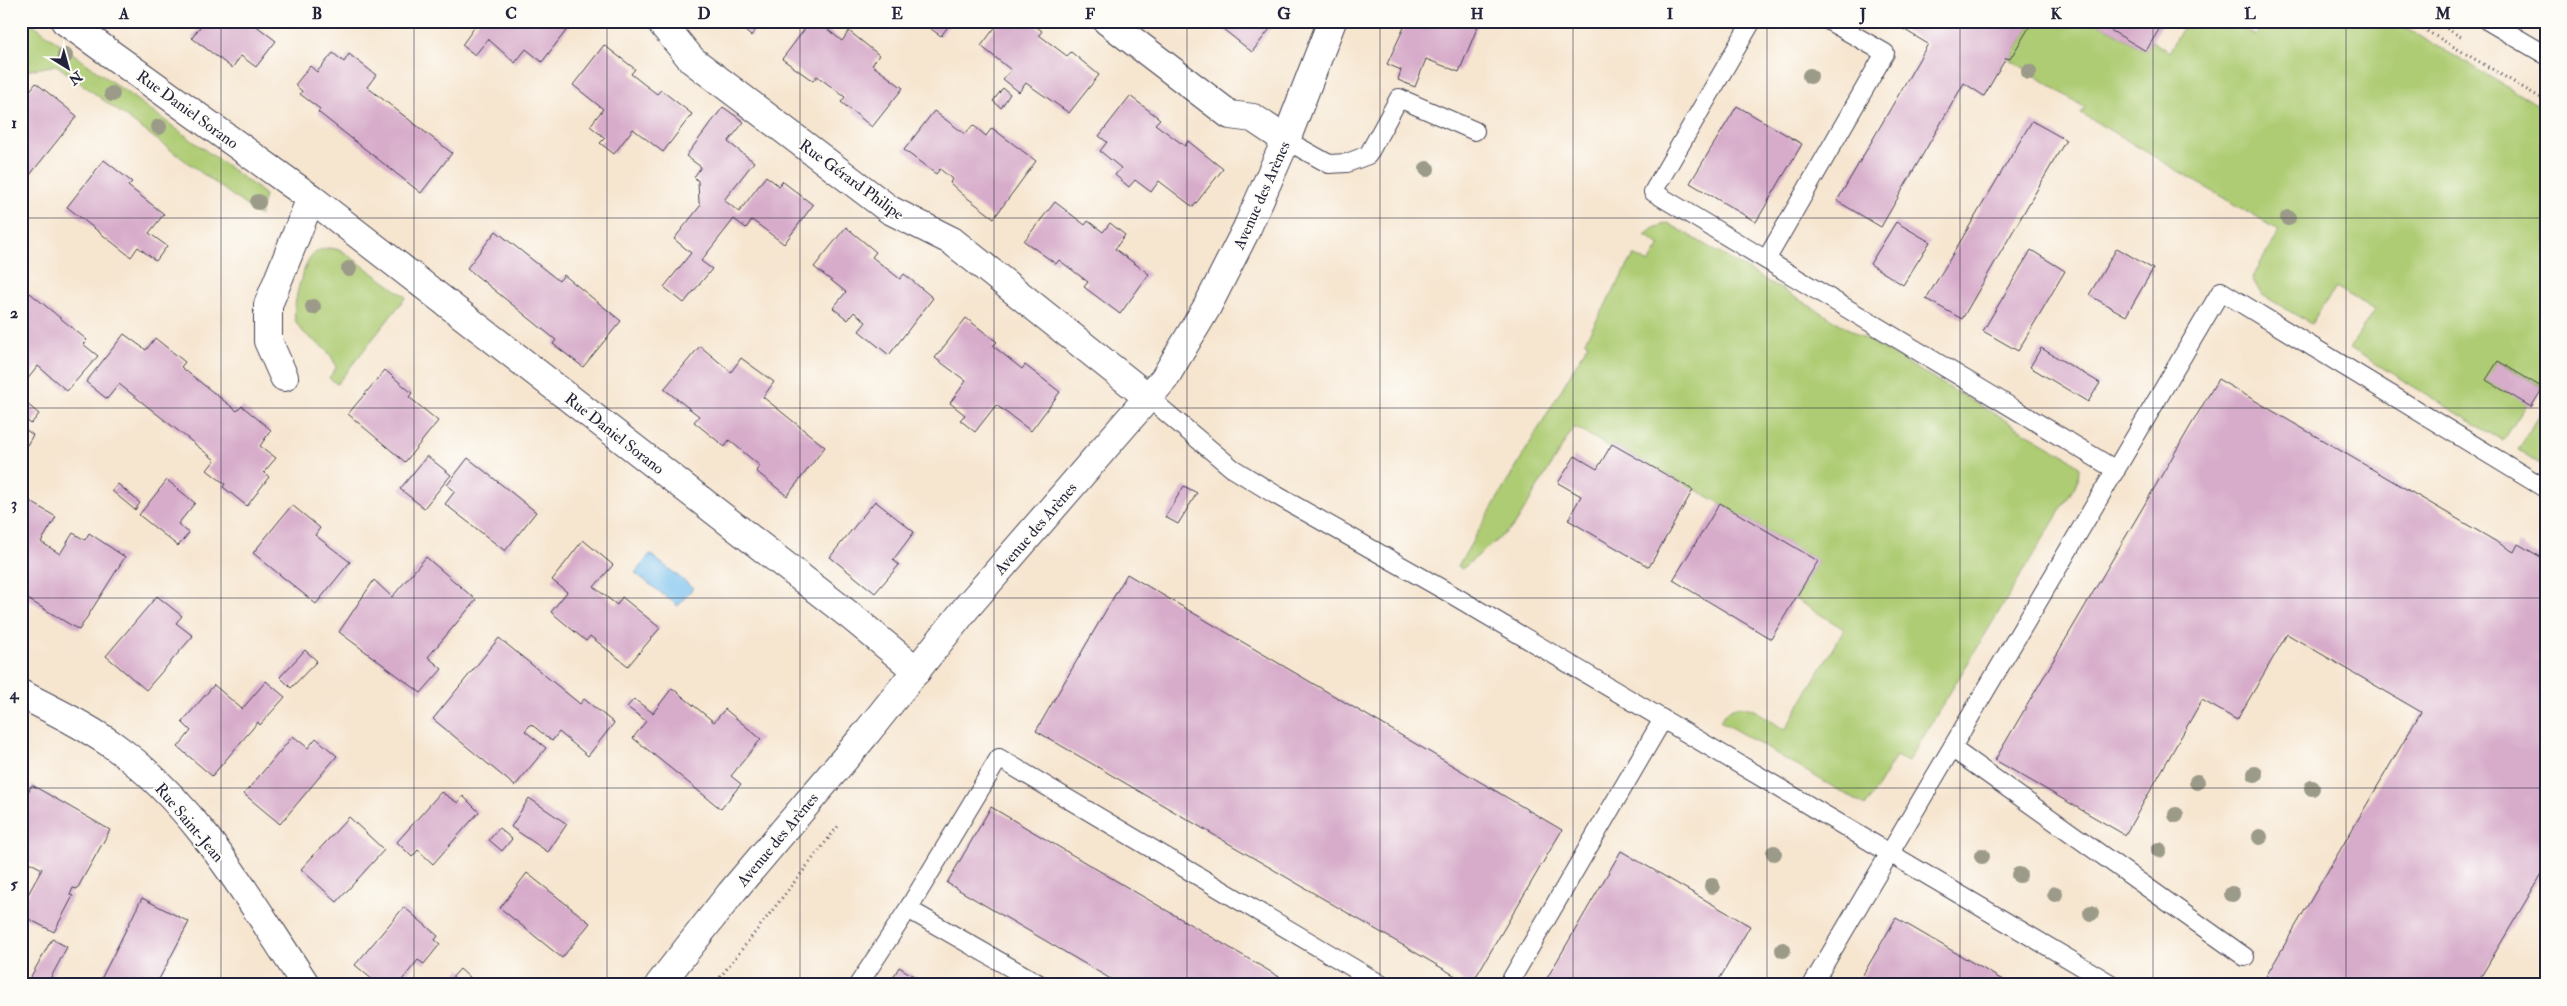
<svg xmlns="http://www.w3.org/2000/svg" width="2567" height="1006" font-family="'IM FELL Double Pica',serif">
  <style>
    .green { fill: #aecc73; stroke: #687757 }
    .water { fill: #77c0ef; stroke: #4c7195 }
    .building { fill: #d7acca }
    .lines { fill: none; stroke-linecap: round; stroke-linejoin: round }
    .service-casing { stroke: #423f51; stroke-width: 20 }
    .minor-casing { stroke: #423f51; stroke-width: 30 }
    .tertiary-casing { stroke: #423f51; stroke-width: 30 }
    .path { stroke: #423f51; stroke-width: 3; stroke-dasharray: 1 4; stroke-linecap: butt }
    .service { stroke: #fff; stroke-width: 18 }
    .minor { stroke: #fff; stroke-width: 28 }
    .tertiary { stroke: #fff; stroke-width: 28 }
    .tree { fill: #9c9b89 }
    .grid { fill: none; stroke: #22223b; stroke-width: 1; stroke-opacity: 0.55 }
    .labels { text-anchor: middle; stroke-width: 4; stroke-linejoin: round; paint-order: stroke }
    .street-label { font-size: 16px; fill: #22223b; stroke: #fdfcf7 }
    .neatline { fill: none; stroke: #22223b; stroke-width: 2 }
    .grid-label { font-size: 16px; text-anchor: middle; font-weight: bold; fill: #22223b }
  </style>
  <rect width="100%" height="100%" fill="#fdfcf7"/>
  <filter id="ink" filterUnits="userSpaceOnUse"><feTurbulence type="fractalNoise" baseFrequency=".02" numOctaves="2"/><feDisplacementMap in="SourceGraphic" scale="10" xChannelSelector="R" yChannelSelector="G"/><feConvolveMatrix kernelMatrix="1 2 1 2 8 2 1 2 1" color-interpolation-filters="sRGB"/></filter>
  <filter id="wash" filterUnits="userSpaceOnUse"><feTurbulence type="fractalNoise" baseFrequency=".0096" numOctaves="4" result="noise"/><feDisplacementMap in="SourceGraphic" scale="20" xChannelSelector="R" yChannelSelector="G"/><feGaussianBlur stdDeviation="1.12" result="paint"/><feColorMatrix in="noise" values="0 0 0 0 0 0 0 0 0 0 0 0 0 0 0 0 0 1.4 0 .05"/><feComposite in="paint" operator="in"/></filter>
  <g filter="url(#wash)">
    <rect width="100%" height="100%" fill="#f6e5cf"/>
    <path class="green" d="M21,21L34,25L253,185L265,195L260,216L56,65L21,72Z
      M2033,21H2095L2146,51L2152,41L2169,52L2187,21H2231L2256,36L2264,21H2395L2546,110V389L2498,361L2487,380L2527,404L2503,441L2350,348L2374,310L2336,287L2311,324L2261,294L2252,278L2279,231L2081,113L2085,108L2010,59Z
      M1668,223L2071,459L2079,468L2078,481L1908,762L1896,756L1866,806L1720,721C1738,690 1762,716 1785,730L1844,629L1795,599L1818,561L1720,503L1612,444L1610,447L1574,427L1515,525L1462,569L1458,566L1588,344L1585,341L1634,255L1649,263L1660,245L1645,235L1654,228Z
      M329,248L341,250L406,297L337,384L329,378L336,368C331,344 306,342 296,322C290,312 303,264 312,256C317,250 322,249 329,248Z
      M2546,405V467L2518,450Z"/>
    <path class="water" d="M650,554L693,588L678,606L635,573Z"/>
    <g id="blocks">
      <path class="building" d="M204,21H250L276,41L256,67L241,56L232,68L192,38Z
        M479,21H570L572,23L542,62L526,49L515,63L488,39L475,55L462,45Z
        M733,21H762L751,36Z
        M811,21H817L842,41L849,31L879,55L872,65L903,88L872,127L841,102L845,97L817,76L813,81L782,59Z
        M926,21H952L941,36L924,24Z
        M1000,21H1029L1042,31L1039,35L1067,56L1071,52L1099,75L1069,113L1026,83L1019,92L1003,79L1011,70L981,46Z
        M1225,21H1276L1252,52L1223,29L1227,23Z
        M1407,21H1480L1459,72L1426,59L1415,87L1398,80L1401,70L1387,64Z
        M1890,21H2033L2010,59L2006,58L1984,96L1964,83L1881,227L1837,201L1928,44Z
        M2095,21H2164L2146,51Z
        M604,45L635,69L631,74L645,85L657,94L661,90L692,114L663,152L633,129L614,154L600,143L605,138L590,126L603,109L573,85Z
        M333,53L344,62L349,54L376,75L367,87L452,153L421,193L318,112L320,109L300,94L302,91L295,85L310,66L317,72Z
        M36,83L77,116L21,186V102Z
        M1003,88L1010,94L1001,108L993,101Z
        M1130,96L1160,119L1155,124L1185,146L1188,141L1223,169L1193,207L1159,181L1151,192L1135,180L1129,187L1115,175L1121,168L1100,151L1107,142L1099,136Z
        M1737,106L1802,144L1756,222L1690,183Z
        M723,107L744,122L728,142L754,162L724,200L739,212L766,176L779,186L782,181L813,205L784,244L752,220L746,228L734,219L701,261L712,269L684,303L664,287L691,253L674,239L701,205L699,203L698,181L694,177L701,167L686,156Z
        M934,111L965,134L973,125L986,136L992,128L1036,161L994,218L962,194L950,183L952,179L940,169L936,174L904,150Z
        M2032,121L2066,140L1962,319L1926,299Z
        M104,160L132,182L128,186L164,214L149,233L167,246L156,261L138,247L131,257L67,207Z
        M1055,202L1085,225L1088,221L1103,232L1110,223L1125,235L1115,249L1149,274L1120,314L1084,287L1088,282L1059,260L1056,264L1024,241Z
        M1896,222L1930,242L1903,285L1870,264Z
        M846,227L876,252L872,257L900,279L904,274L933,298L889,355L859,331L866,322L854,312L848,320L833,308L846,292L814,267Z
        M496,231L559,281L564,275L621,321L583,367L553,344L556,340L467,268Z
        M2117,248L2153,269L2126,316L2089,295Z
        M2031,250L2065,271L2018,351L1983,331Z
        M30,293L87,340L83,344L98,356L67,391L38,366L26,381L21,377V304Z
        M966,318L997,342L993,346L1022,369L1025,365L1060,392L1031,431L996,405L975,432L960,420L965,415L950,403L966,381L935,358Z
        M124,334L146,350L155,338L185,362L181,367L237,411L242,406L271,430L260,446L276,458L264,472L269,477L247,506L223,487L225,484L207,470L215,460L119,384L107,399L86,382Z
        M700,346L731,372L741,358L774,382L763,397L825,447L787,496L756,471L760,466L729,440L725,447L694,422L699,416L664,389Z
        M2041,348L2100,383L2088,402L2030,367Z
        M2498,361L2543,388L2531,407L2486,380Z
        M385,370L412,393L409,397L438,421L405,462L348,414Z
        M2218,379L2514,552L2518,544L2546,560V867L2476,985H2261L2421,712L2287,634L2237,720L2202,700L2125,835L1995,760Z
        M25,402L39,414L31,424L21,416V407Z
        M21,426L33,435L27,445L21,442Z
        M1612,444L1693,490L1649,567L1568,520L1581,496L1558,483L1575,456L1597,469Z
        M427,456L451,475L424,508L400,489Z
        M468,458L536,512L505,551L445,504L455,491L447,485Z
        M167,480L195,503L178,524L189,533L178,546L139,515Z
        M118,484L140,503L135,510L112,491Z
        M1184,486L1197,493L1178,524L1165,517Z
        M28,500L56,517L41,542L60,554L73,533L85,540L89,533L125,557L79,630L21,595V512Z
        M875,501L914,532L893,560L899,565L875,593L830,557Z
        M1720,503L1818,561L1771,639L1673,580Z
        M292,505L320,528L315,535L350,562L316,604L253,553Z
        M583,540L613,565L594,587L617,605L622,597L660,628L628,666L590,636L586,641L551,612L567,592L552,580Z
        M426,557L476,600L428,657L442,669L421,693L339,632L374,580L392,597Z
        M1127,574L1562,830L1471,985L1036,731Z
        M157,596L182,616L176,623L193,636L146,690L106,656Z
        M499,638L580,704L584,699L614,723L588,756L559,732L552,741L531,724L525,731L546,748L515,786L433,719Z
        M305,650L317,661L291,688L280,677Z
        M266,681L285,697L260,725L258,722L212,776L178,747L191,731L182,722L214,685L242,709Z
        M672,688L714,722L725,709L761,739L731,776L741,784L721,809L633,738L646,721L627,707L634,699L653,713Z
        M293,736L308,748L316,738L337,756L280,824L244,794Z
        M32,785L110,830L77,889L73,888L70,895L73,896L54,932L21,915V907L42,869L21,858V804Z
        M441,792L458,803L463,796L479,812L433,864L418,850L412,857L397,842Z
        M529,798L567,824L548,852L511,827Z
        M991,807L1293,985H1121L947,883Z
        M349,817L384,850L337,902L301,869Z
        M499,828L512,839L502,851L489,840Z
        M1621,851L1750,926L1716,985H1543Z
        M527,873L590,923L562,958L500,908Z
        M142,898L189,922L156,985H98Z
        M404,907L438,936L435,940L440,944L424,964L418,960L398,985H379L355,965Z
        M1896,918L2011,985H1857Z
        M52,939L67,947L47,985H42L30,978Z
        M899,967L928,985H889Z
        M460,969L470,978L463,985H451L448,982Z"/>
    </g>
  </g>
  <g filter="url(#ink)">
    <use href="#blocks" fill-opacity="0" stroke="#423f51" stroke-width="1"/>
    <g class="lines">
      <defs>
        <path id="service" d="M1752,21L1653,192L2116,470
          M2488,21L2546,55
          M1286,140L1329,164L1347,163L1368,155L1399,98L1475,131
          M1766,260L1885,53L1829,21
          M1149,398L1232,468L1276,495L1451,594L2113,985
          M1953,749L2245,957
          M908,909L1041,985
          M858,985L908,909L999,758L1382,985
          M1508,985L1663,719
          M1812,985L2221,291L2546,489"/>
        <path id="minor" d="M65,21L311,198L853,618L917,671
          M660,21L692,60L890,210L952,241L1149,398
          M1107,21L1230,115L1253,118L1286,140
          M284,377L268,341V305L311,198"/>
        <path id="tertiary" d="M21,694C53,710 85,726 114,746C198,806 250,901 306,985
          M659,985L731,893L864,736L967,607L1164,379L1207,307L1247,228L1286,140L1332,21"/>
      </defs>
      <use href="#service" class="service-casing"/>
      <use href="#minor" class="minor-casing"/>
      <use href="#tertiary" class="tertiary-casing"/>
      <path class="path" d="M2410,21L2546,101
        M2434,21L2461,37
        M714,985L839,825"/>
      <use href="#service" class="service"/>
      <use href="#minor" class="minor"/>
      <use href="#tertiary" class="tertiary"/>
    </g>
    <g class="tree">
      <circle cx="65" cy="56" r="8"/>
      <circle cx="2029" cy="72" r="8"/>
      <circle cx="1810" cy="76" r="8"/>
      <circle cx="112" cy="94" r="8"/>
      <circle cx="159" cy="127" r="8"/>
      <circle cx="1427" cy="169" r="8"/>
      <circle cx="258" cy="202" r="8"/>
      <circle cx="2288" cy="218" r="8"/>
      <circle cx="349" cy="269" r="8"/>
      <circle cx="313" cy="307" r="8"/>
      <circle cx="2255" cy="774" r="8"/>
      <circle cx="2197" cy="782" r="8"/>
      <circle cx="2312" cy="788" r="8"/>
      <circle cx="2176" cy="815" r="8"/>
      <circle cx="2260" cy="837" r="8"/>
      <circle cx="2159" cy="850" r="8"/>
      <circle cx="1774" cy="853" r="8"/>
      <circle cx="1982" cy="856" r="8"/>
      <circle cx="2019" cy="875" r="8"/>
      <circle cx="1712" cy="886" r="8"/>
      <circle cx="2055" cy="894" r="8"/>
      <circle cx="2232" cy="894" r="8"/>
      <circle cx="2091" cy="913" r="8"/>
      <circle cx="1783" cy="950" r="8"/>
    </g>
  </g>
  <path class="grid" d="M221,21V985M414,21V985M607,21V985M800,21V985M994,21V985M1187,21V985M1380,21V985M1573,21V985M1767,21V985M1960,21V985M2153,21V985M2346,21V985M21,218H2546M21,408H2546M21,598H2546M21,788H2546"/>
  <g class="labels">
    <g class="street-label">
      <text transform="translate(188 109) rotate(36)" y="6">Rue Daniel Sorano</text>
      <text transform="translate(852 179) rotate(36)" y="6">Rue Gérard Philipe</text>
      <text transform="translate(1261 195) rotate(-66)" y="6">Avenue des Arènes</text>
      <text transform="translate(615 433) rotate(38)" y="6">Rue Daniel Sorano</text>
      <text transform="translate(1035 528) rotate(-49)" y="6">Avenue des Arènes</text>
      <text transform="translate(190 822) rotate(50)" y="6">Rue Saint-Jean</text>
      <text transform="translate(777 839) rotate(-50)" y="6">Avenue des Arènes</text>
    </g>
  </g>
  <rect width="2567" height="1006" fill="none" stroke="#fdfcf7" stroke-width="55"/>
  <g transform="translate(68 68) rotate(143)" stroke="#fdfcf7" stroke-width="4" paint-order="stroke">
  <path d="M0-4L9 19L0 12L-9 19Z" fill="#22223b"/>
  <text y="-8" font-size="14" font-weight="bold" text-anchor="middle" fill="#22223b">N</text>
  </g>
  <rect x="28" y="28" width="2512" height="950" class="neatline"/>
  <g class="grid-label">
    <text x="124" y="19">A</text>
    <text x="317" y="19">B</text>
    <text x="511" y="19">C</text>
    <text x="704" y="19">D</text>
    <text x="897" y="19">E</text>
    <text x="1090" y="19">F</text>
    <text x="1284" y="19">G</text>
    <text x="1477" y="19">H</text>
    <text x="1670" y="19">I</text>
    <text x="1863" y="19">J</text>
    <text x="2056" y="19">K</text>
    <text x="2250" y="19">L</text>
    <text x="2443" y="19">M</text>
    <text x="14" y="128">1</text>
    <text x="14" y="318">2</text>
    <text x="14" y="509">3</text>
    <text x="14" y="699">4</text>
    <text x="14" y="889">5</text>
  </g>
</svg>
